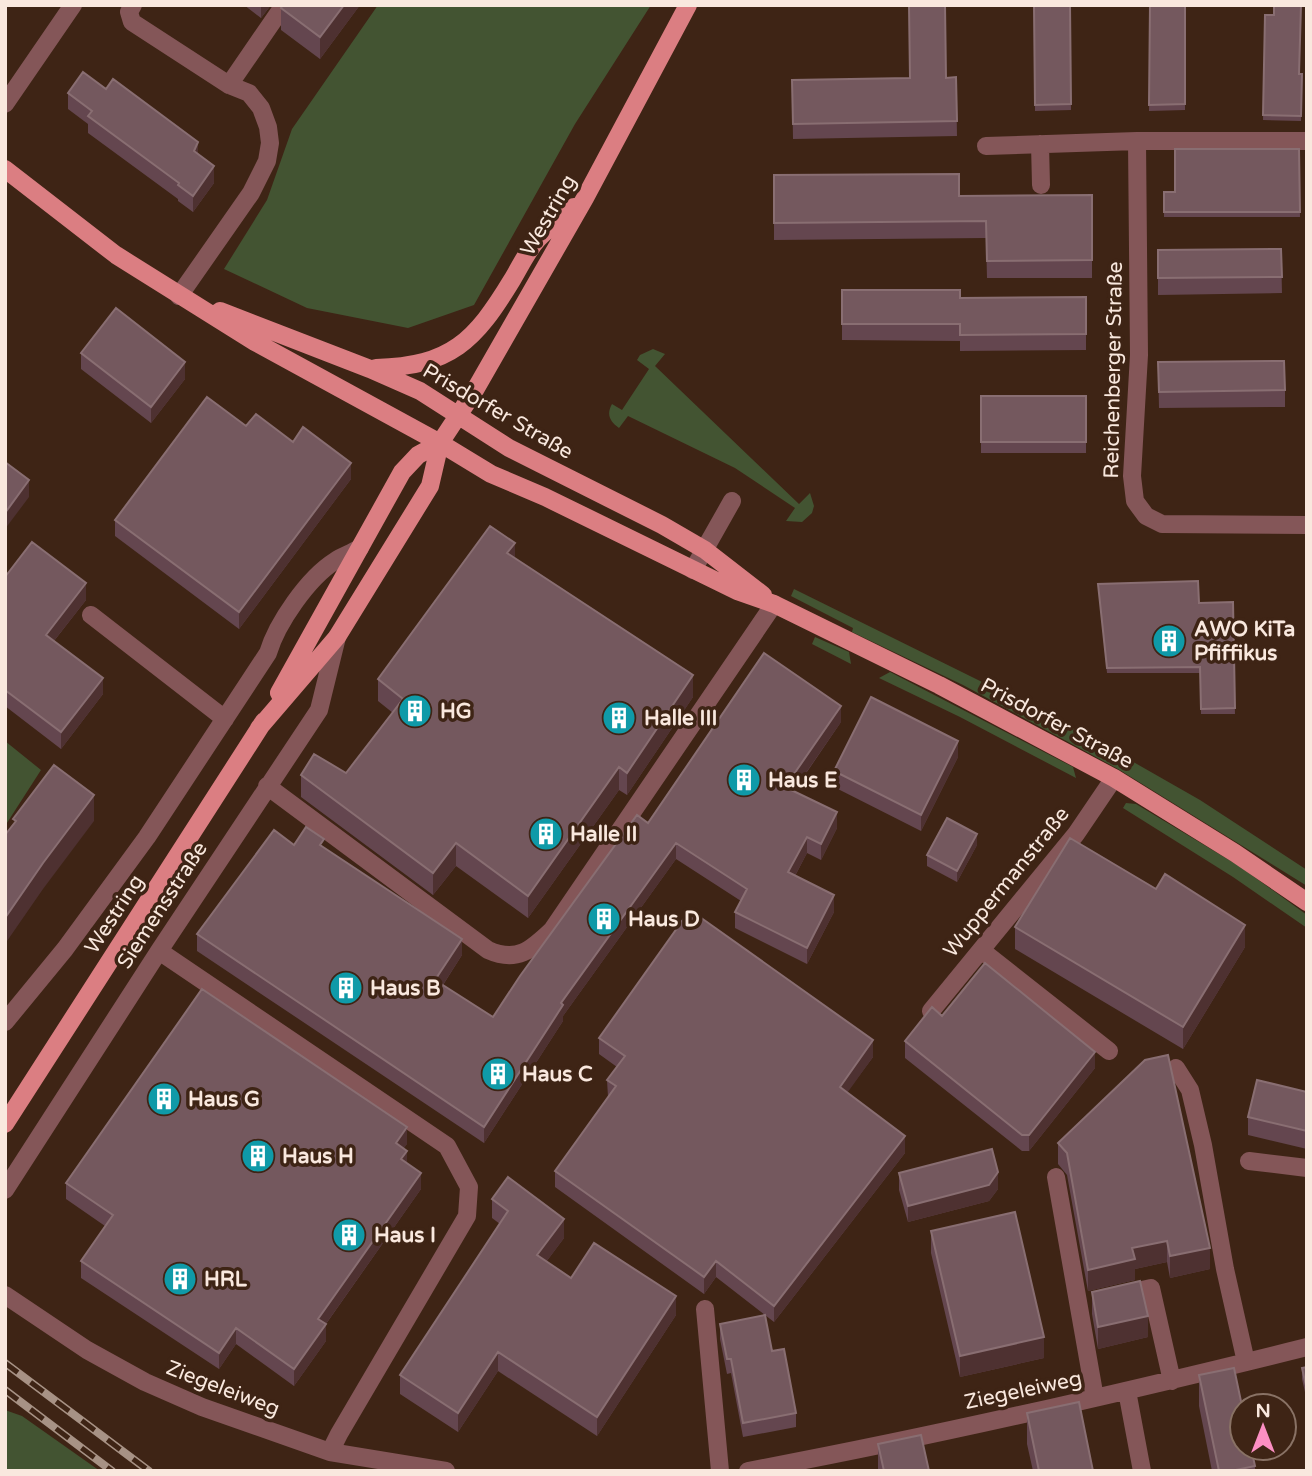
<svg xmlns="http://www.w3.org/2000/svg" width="1312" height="1476" font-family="'Varela Round',sans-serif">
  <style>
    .green { fill: #435432 }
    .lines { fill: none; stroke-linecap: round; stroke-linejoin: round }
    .minor { stroke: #845658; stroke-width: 18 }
    .major { stroke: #db7e82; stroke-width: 18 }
    .rail-casing { stroke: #a79285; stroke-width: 8 }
    .rail { stroke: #3e2415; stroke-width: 5; stroke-dasharray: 16; stroke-linecap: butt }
    .wall { fill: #64464f }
    .shaded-wall { fill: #4e3131 }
    .building { fill: #74585e; stroke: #896e72; stroke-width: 2 }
    .labels { text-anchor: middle; stroke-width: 7; stroke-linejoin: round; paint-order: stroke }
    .street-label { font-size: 21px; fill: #f9e8de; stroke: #3e2415 }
    .poi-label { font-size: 21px; font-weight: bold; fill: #f9e8de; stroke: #3e2415; text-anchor: start }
  </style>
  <rect width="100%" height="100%" fill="#3e2415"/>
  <path class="green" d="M378,5H651L575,124L474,305L408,328L307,308L224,269L267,200L292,129Z
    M653,349L665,354L655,366L799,504L810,493L814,506L812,513L802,522L786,521L795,508L735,468L628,416L619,428C610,421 606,415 612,404L622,410L649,369L637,360L640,355Z
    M794,589L1065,723L1200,800L1307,870V886L1118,769L963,685L852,632L853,628L791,596Z
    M815,637L849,652L851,664L812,644Z
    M890,672L1073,767L1076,778L960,717L879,678Z
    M5,741L41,770L5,826Z
    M1126,803L1136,804L1239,866L1307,915V928L1233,877L1123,808Z
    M5,1410L22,1416L100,1471H5Z"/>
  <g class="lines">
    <path class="minor" d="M133,5L129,12L132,22L229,85L249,93L261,108L268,127L270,143L267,161L251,193L179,296
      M229,85L284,5
      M5,104L73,5
      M1137,141H1307
      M1040,144L1041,185
      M986,146L1137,141L1139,355L1132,476L1135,501L1146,516L1162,524L1307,525
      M693,570L732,501
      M91,615L225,719
      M267,786L488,950C517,963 531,950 552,930L774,604
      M981,950L1109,1051
      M159,951L447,1146L469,1187L467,1216L339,1434L330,1452
      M931,1011L1076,834L1114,778
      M5,1022L65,949L147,837L268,653C277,623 308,578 335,561C343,556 352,553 360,548
      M1176,1068L1190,1090L1203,1145L1225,1269L1246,1362
      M1249,1161L1307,1168
      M1056,1177L1095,1398
      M5,1190L159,951L319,710L337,637
      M5,1295L87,1350L145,1382L202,1407L330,1452L446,1471
      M1120,1295L1151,1288L1172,1381
      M705,1309L720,1471
      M1127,1391L1142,1471
      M748,1471C935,1436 1122,1393 1307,1347"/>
    <path class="major" d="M5,169L116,255L255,342L440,443L491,474L545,497L737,591L774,604L939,685L1114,778L1235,853L1307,902
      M220,311L370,369L420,391L509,448L662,525L705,550L763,595
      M376,368C451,366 475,341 512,280C520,267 527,251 538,239C548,228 562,218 574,207
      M279,693L402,472L418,455L440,443
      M259,728L337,637L430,486L440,443L475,390L585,198L688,5
      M5,1124L264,721"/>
    <defs>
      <path id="rail" d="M5,1363L149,1471
        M5,1390L112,1471"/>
    </defs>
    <use href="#rail" class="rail-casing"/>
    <use href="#rail" class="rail"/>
  </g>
  <path class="wall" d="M244,5H271L261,18Z
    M360,5L320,59L281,30V8Z
    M1034,5H1070L1071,110L1035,111Z
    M1150,5H1185V110L1149,111Z
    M1265,15H1274L1299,74H1302L1301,121L1263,120Z
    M956,77L957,136L793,139L792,80Z
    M106,89L214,183L193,212L178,201V199L88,133V124L68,109V93Z
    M1299,149L1300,217H1164V192H1175Z
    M774,175L959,196L1092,195V278H987L986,238L774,240Z
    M1281,249L1282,293L1158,295V250Z
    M842,290L960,298L1086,297V350L960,351V341L842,340Z
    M81,353L185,379L151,423L81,369Z
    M1158,362L1285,390V407L1159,408Z
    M981,396H1086V453H981Z
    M246,426L293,442L351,479L239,629L115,536V520Z
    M515,558L693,697L627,795L619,790L528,918L456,866L433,895L301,797V775L346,773L393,713L378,701V679Z
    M5,577L86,600L54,641L103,694L61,749L5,706Z
    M1098,584L1199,603L1233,602L1235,714H1201L1200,673H1107Z
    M841,722L794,791L837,828L821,860L807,853L795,876L834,912L807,964L735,928V912L741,901L676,859L563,1016V1021L484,1143L197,951V934L324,848L462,955L443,985L493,1017L648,823Z
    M958,757L921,831L834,787V771Z
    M977,845L957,882L927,866V855Z
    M1015,927L1245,947L1183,1049L1015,949Z
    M942,1016L1095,1068L1029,1151H1022L905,1058V1041Z
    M599,1038L873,1057L847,1092L905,1153L774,1322L765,1315L772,1351L796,1413V1427L743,1437L731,1373L727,1374L720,1339V1324L765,1315L716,1277L704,1294L555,1187V1171L608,1097L607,1080L617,1067L599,1054Z
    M1307,1092V1149L1248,1135V1117Z
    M1058,1143L1210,1269L1170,1278L1167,1262L1135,1269V1280L1088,1291L1067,1175L1058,1164Z
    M407,1144L403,1148L407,1163L421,1189L326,1324V1341L294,1386L236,1344L219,1369L81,1278V1261L105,1226L66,1199V1183Z
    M899,1173L998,1189L989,1201L908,1222L899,1190Z
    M492,1199L564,1238L546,1262L571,1278L676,1315L597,1436L498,1371L458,1432L400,1394V1375L500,1224L492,1218Z
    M931,1231L1044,1358L960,1377L931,1253Z
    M1092,1292L1148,1337L1098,1349L1092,1314Z
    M1307,1367V1401L1302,1379V1368Z
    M1199,1375L1255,1466V1471H1212L1199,1406Z
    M1027,1413L1093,1471H1033L1027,1444Z
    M878,1444L929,1471H878Z"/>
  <path class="shaded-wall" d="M261,5H271L261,18Z
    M344,5H360L320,59V37Z
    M198,142V158L194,151Z
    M214,166V183L193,212V196Z
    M185,362V379L151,423V407Z
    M351,463V479L239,629V612Z
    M29,480V497L5,529V513Z
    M515,543V565L507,553Z
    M86,583V600L46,651V635Z
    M693,675V697L627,795V773Z
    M103,678V694L61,749V732Z
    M841,706V722L785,803V787Z
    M958,741V757L921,831V815Z
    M619,767V790L528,918V896Z
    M94,795V821L43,889L5,944V918L43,863Z
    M837,812V828L821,860V844Z
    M977,834V845L957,882V871Z
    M807,837V853L788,889V872Z
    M456,843V866L433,895V873Z
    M676,843V859L563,1016V1021L484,1143V1127L561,1003Z
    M834,895V912L807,964V948Z
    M1245,925V947L1183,1049V1027Z
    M462,939V955L435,997V980Z
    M873,1040V1057L840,1103V1087Z
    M1095,1052V1068L1029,1151V1135Z
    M407,1127V1144L396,1160V1143Z
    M905,1136V1153L774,1322V1306Z
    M407,1151V1167L401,1159Z
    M998,1172V1189L989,1201L908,1222V1206Z
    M421,1173V1189L318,1335V1319Z
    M564,1219V1238L537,1274V1255Z
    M1167,1241V1262L1135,1269V1280L1088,1291V1270L1132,1248Z
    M1210,1248V1269L1170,1278V1256Z
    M716,1261V1277L704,1294V1277Z
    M676,1296V1315L597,1436V1417Z
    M1148,1316V1337L1098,1349V1327Z
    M326,1324V1341L294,1386V1369Z
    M236,1328V1344L219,1369V1353Z
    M1044,1337V1358L960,1377V1356Z
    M498,1352V1371L458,1432V1413Z"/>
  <path class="building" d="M283,5H344L320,37L281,8Z
    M909,5H945L946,78L956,77L957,121L793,124L792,80L910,78Z
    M1034,5H1070L1071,104L1035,105Z
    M1150,5H1185V104L1149,105Z
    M1274,5H1301L1299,74H1302L1301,116L1263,115L1265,15H1274Z
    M83,72L106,89L113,79L198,142L194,151L214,166L193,196L178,185L179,183L88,116L92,111L68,93Z
    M1175,149H1299L1300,212H1164V192H1175Z
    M959,174V196L1092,195V260L987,261L986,221L774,223V175Z
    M1281,249L1282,277L1158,278V250Z
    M842,290H960V298L1086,297V334L960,335V324H842Z
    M116,308L185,362L151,407L81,353Z
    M1284,361L1285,390L1159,392L1158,362Z
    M981,396H1086V442H981Z
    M207,397L246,426L256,414L293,442L303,427L351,463L239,612L115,520Z
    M5,462L29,480L5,513Z
    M490,526L515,543L507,553L693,675L627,773L619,767L528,896L456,843L433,873L301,775L314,754L346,773L403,699L378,679Z
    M32,542L86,583L46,635L103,678L61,732L5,690V577Z
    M1198,581L1199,603L1233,602L1235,708L1201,709L1200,667L1107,668L1098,584Z
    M764,653L841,706L785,787L837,812L821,844L807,837L788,872L834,895L807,948L735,912L747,889L676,843L561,1003L563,1005L484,1127L197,934L274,830L294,845L306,827L324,839L320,845L462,939L435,980L493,1017L520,976L637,815L648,823Z
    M871,697L958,741L921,815L834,771Z
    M54,765L94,795L43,863L5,918V835L16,821L13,819Z
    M947,818L977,834L957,871L927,855Z
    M1070,838L1156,889L1165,874L1245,925L1183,1027L1015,927Z
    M690,910L873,1040L840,1087L905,1136L774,1306L716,1261L704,1277L555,1171L616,1086L607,1080L625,1056L599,1038Z
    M985,963L1095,1052L1029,1135H1022L905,1041L932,1007L942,1016Z
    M202,989L407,1127L396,1143L407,1151L401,1159L421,1173L318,1319L326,1324L294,1369L236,1328L219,1353L81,1261L113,1215L66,1183Z
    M1168,1055L1210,1248L1170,1256L1167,1241L1132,1248L1135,1259L1088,1270L1067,1153L1058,1143L1145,1060Z
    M1257,1080L1307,1092V1131L1248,1117Z
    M992,1149L998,1172L989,1185L908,1206L899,1173Z
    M508,1177L564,1219L537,1255L571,1278L594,1243L676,1296L597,1417L498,1352L458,1413L400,1375L508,1211L492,1199Z
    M1015,1212L1044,1337L960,1356L931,1231Z
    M1140,1281L1148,1316L1098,1327L1092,1292Z
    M765,1315L772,1351L784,1349L796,1413L743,1423L731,1359H727L720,1324Z
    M1307,1367V1390L1302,1368Z
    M1234,1368L1242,1406V1448H1251L1255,1466L1231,1471H1219L1199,1375Z
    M1079,1402L1093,1471H1039L1027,1413Z
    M921,1435L929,1471H884L878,1444Z"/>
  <defs>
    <symbol id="building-disc" viewBox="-11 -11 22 22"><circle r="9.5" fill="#0f9aa8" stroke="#3e2415"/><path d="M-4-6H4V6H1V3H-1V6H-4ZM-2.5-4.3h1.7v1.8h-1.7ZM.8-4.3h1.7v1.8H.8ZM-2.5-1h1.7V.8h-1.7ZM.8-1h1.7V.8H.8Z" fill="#fff"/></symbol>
  </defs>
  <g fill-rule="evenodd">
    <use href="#building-disc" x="1150" y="622" width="38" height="38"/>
    <use href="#building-disc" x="396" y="692" width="38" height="38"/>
    <use href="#building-disc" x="600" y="699" width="38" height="38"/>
    <use href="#building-disc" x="725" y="761" width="38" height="38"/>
    <use href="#building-disc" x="527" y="815" width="38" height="38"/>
    <use href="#building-disc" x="585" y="900" width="38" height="38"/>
    <use href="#building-disc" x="327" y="969" width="38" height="38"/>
    <use href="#building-disc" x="479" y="1055" width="38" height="38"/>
    <use href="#building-disc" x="145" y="1080" width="38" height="38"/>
    <use href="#building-disc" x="239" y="1137" width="38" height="38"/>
    <use href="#building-disc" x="330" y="1216" width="38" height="38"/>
    <use href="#building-disc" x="161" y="1260" width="38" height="38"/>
  </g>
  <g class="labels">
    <g class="street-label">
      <text transform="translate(548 215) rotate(-60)" y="7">Westring</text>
      <text transform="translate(1113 370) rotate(-89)" y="7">Reichenberger Straße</text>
      <text transform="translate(498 411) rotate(30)" y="7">Prisdorfer Straße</text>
      <text transform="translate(1057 723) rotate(28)" y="7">Prisdorfer Straße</text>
      <text transform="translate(1006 882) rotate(-51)" y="7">Wuppermanstraße</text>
      <text transform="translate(162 905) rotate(-57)" y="7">Siemensstraße</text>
      <text transform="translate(114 914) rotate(-57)" y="7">Westring</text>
      <text transform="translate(223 1388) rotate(21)" y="7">Ziegeleiweg</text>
      <text transform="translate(1023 1390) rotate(-12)" y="7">Ziegeleiweg</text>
    </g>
    <g class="poi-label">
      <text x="1194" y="636">AWO KiTa<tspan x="1194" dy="24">Pfiffikus</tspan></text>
      <text x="440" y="718">HG</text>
      <text x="644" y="725">Halle III</text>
      <text x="768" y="787">Haus E</text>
      <text x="570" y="841">Halle II</text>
      <text x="628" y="926">Haus D</text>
      <text x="370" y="995">Haus B</text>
      <text x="522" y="1081">Haus C</text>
      <text x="188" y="1106">Haus G</text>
      <text x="282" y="1163">Haus H</text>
      <text x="374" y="1242">Haus I</text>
      <text x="204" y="1286">HRL</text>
    </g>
  </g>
  <rect width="1312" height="1476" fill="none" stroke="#f9e8de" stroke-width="14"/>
  <g transform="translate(1263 1427)"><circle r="33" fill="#3e2415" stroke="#897265" stroke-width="2"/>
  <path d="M0-5L12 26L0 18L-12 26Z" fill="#fc8fc3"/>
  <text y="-10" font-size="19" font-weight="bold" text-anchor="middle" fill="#f9e8de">N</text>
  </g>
</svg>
